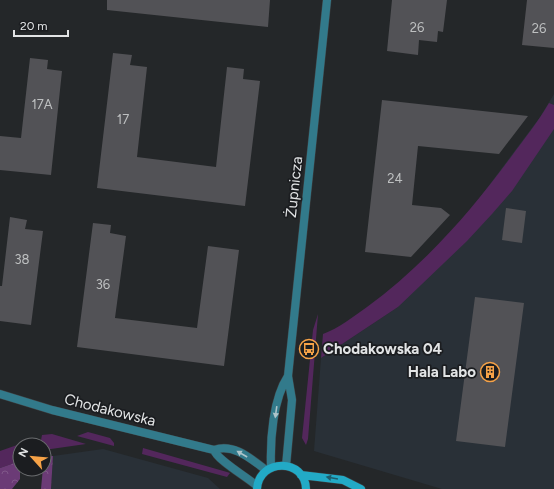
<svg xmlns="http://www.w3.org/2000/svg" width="554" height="489" font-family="Figtree,sans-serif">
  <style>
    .built { fill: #293037 }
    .grass { fill: #53275c }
    .forest { fill: url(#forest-crowns) }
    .building { fill: #525256 }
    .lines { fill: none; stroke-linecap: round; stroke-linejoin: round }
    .street-casing { stroke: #3f4143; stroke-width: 9 }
    .secondary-casing { stroke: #3f4143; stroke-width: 9 }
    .street { stroke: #327a8b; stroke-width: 8 }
    .secondary { stroke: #22aac6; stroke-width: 8 }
    .oneway { fill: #adc4ca }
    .oneway2 { fill: #1e5c6b }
    .labels { text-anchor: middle; stroke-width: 3.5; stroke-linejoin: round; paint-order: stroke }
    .number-label { font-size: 13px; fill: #bec0c1 }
    .street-label { font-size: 15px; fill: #e2e4e5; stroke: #1b1d20 }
    .poi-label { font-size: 15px; font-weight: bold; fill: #e2e4e5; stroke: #1b1d20; text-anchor: start }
  </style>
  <defs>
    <pattern id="forest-crowns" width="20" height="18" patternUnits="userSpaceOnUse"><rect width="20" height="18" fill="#6b3b76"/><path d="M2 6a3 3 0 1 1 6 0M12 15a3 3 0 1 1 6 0" fill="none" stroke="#805789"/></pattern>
  </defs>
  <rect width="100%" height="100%" fill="#242729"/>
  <path class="built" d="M554,94V489H442L314,451L321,358L398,307L540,117Z
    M103,449L208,478L220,489H51L53,456Z"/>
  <path class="grass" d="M549,103L554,105V129L512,191L492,214L467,241L398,307L321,358L323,334C339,328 353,317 367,307C423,266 470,213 511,157C524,139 538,122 549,103Z
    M318,314L308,439L306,445L302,438L313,330Z
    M88,432L110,438L114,443V446L77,436Z
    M52,434L86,444L44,450V445H40L42,435Z
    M20,444V461L0,468V451Z
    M143,448L227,472L230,473L227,477L142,454Z"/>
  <path class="forest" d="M53,456L51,489H41L44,457Z
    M20,461V479L12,489H0V468Z"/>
  <path class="building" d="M107,0H270L268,27L107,10Z
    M392,0H447L443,32L438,31L437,42L419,40L418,55L387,51Z
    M527,0H554V48L522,45Z
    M113,53L132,55L130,65L147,67L137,157L216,167L227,67L244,69L243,79L260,81L245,206L97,188Z
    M30,58L48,60L47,69L62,71L51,175L0,170V136L21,138Z
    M382,100L528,116L499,154L418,146L412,205L441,208L450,215L411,257L365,252Z
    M506,208L526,211L522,243L502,240Z
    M10,217L27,220L25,229L43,231L31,325L0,321V286H2Z
    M93,223L111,225L110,233L126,236L115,318L197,328L208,246L239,250L224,366L77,347Z
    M475,297L524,303L505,447L456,441Z"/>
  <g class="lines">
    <defs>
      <path id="street" d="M0,394L52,410L214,450C234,443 251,459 266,470
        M214,450C217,460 247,477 257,486
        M286,466L292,400L288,376L327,0
        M271,467C270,439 273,399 288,376"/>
      <path id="secondary" d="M301,475L343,480L361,489
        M257,489C259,458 305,458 306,489"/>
    </defs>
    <use href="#street" class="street-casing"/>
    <use href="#secondary" class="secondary-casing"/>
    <use href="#street" class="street"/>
    <use href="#secondary" class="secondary"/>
  </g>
  <defs><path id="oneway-solid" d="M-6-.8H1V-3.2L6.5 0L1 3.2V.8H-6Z"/></defs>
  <g class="oneway">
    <use href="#oneway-solid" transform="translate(276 412) rotate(98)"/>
    <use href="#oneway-solid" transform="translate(242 454) rotate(-150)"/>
  </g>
  <use class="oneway2" href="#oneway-solid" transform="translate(332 478) rotate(-170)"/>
  <defs>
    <symbol id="bus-ring" viewBox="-11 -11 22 22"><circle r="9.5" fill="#1b1d20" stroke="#f6a247" stroke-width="1.5"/><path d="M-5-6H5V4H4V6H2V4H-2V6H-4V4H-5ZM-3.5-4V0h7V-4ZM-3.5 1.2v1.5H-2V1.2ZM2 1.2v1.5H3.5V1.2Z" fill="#f6a247"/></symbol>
    <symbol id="building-ring" viewBox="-11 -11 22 22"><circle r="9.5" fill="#1b1d20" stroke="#f6a247" stroke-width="1.5"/><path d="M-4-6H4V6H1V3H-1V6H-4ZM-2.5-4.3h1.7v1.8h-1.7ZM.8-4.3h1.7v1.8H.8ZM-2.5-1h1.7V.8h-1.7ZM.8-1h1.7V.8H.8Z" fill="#f6a247"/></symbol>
  </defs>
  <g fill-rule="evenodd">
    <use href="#bus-ring" x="298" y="338" width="22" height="22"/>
    <use href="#building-ring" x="479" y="361" width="22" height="22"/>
  </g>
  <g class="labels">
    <g class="number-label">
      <text x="417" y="32">26</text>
      <text x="539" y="33">26</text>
      <text x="42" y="109">17A</text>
      <text x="123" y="124">17</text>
      <text x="395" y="183">24</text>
      <text x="22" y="264">38</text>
      <text x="103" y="289">36</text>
    </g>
    <g class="street-label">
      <text transform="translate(294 187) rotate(-84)" y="5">Żupnicza</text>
      <text transform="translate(110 410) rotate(14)" y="5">Chodakowska</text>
    </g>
    <g class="poi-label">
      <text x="323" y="354">Chodakowska 04</text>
      <text x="476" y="377" text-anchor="end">Hala Labo</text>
    </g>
  </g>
  <g transform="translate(32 457) rotate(297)"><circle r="19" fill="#1b1d20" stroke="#6b6d6f"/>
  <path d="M0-3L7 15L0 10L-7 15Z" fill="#f6a247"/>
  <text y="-6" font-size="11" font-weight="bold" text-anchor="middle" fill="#e2e4e5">N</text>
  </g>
  <path d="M14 30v6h54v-6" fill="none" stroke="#e2e4e5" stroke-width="2"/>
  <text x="20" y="30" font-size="12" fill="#e2e4e5" stroke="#1b1d20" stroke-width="3" paint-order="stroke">20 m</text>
</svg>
